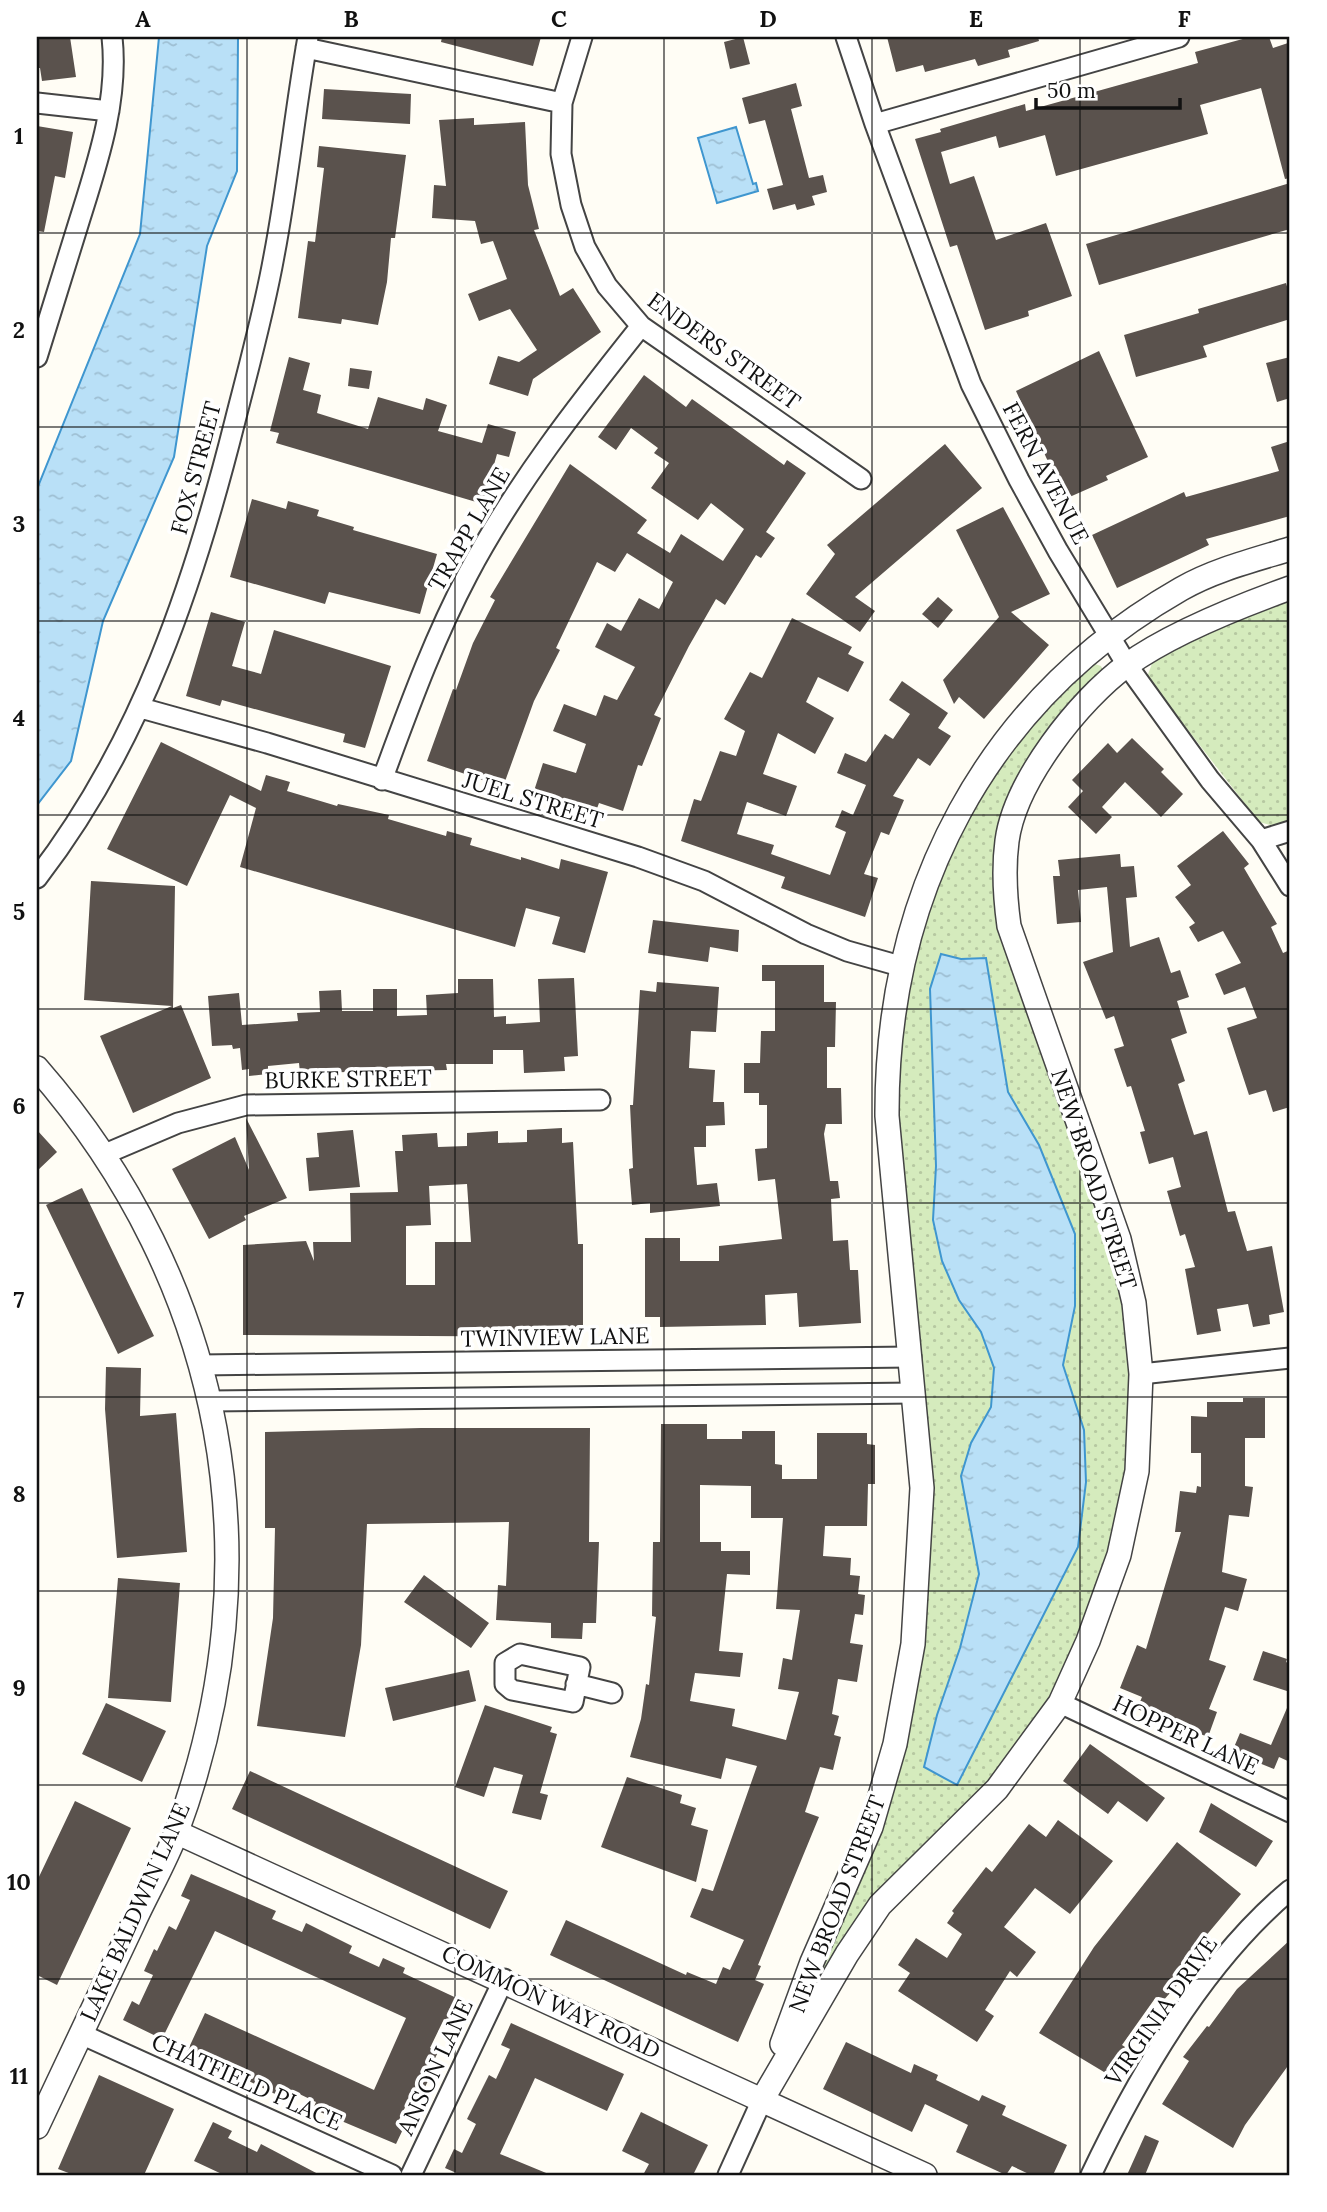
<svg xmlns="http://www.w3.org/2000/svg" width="1327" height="2212" font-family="Lora,serif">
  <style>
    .park { fill: url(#park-dots); fill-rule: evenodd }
    .water { fill: url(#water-ripples); stroke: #3f96cf; stroke-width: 2 }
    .building { fill: #5a524d; fill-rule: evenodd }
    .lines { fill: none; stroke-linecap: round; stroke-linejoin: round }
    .minor-casing { stroke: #444; stroke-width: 23 }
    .tertiary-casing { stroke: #444; stroke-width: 26 }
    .minor { stroke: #fff; stroke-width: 19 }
    .tertiary { stroke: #fff; stroke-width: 23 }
    .grid { fill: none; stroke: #111; stroke-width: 2; stroke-opacity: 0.55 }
    .labels { text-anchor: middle; stroke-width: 7; stroke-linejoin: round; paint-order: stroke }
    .street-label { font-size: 23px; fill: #111; stroke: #fff }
    .neatline { fill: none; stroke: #111; stroke-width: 2.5 }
    .grid-label { font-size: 23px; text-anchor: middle; font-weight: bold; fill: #111 }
  </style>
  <defs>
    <pattern id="park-dots" width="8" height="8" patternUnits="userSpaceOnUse" patternTransform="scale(1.75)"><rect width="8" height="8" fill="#d5ebbd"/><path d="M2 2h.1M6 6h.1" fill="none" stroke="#b6c8a1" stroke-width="1.8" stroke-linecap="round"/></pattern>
    <pattern id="water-ripples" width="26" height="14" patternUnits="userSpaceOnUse" patternTransform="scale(1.75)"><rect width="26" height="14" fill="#b9e0f7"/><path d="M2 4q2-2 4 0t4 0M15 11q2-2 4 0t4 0" fill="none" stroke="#9ebfd3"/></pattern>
  </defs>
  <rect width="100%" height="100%" fill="#fffdf5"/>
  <path class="park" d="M1290,600V821L1274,826L1259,822L1147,677L1153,661L1238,617Z
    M1092,663L1101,666L1105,676L1023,773L998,881L1117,1256L1131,1337V1445L1116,1541L1085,1634L1045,1712L1009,1766L969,1802L780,2056L879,1834L904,1756L918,1662L927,1574L928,1429L897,1147L904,983L939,871L977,795L1023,733ZM986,958L1008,1092L1039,1145L1075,1234V1306L1063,1365L1084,1430L937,1715L960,1648L979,1574L961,1476L971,1443L991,1407L994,1368L981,1332L959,1300L933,1220L936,1166L930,989L961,959Z"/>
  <path class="water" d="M159,37H238L237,171L207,246L174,457L103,621L71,761L37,805V489L140,234Z
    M736,127L753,184L756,183L758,191L717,203L698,138Z
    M941,954L961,959L986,958L1008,1092L1039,1145L1075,1234V1306L1063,1365L1084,1430L1086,1482L1078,1547L957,1785L924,1767L937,1715L960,1648L979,1574L961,1476L971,1443L991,1407L994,1368L981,1332L959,1300L942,1261L933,1220L936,1166L930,989Z"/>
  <path class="building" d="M37,37H70L76,77L42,81L40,68H37Z
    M442,37H541L533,66L441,42Z
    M743,37L750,64L730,69L724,42Z
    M887,37H1038L1039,41L1008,50L1010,57L978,66L975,59L925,72L923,65L896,72Z
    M1250,37H1269L1273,48L1288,43L1290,52V178L1285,179L1261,88L1200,105L1208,134L1056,176L1045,135L999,148L996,136L941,152L950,184L974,176L996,240L1046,223L1072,296L1028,311L1029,316L985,330L957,245L950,247L915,139L941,132L940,129L1025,104L1026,111L1198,63L1195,52Z
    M796,83L802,106L791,109L809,178L823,175L827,192L812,196L815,205L797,210L795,204L773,210L767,189L783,185L765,120L749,124L742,98Z
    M324,89L411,94L410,124L322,119Z
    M474,118V125L525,122L528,185L539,229L534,230L560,296L573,288L601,332L533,379L528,396L489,384L498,356L519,362L537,350L510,309L479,321L468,294L507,279L493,241L481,244L475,221L432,218L434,185L446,186L439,120Z
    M37,126L73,132L65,178L55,176L44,232L37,231Z
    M319,146L406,155L395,238H391L387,282L378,325L342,319L341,324L298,318L308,241L315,242L324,168L317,167Z
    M1290,183V229L1099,285L1086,244Z
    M1286,283L1290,297V319L1203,346L1207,357L1136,377L1124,335L1199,313L1198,309Z
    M1099,351L1148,457L1106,476L1108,480L1065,499L1016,391Z
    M289,357L310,363L303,390L321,395L317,413L368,429L378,397L423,410L426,398L447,405L438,431L482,443L488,424L516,432L509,457L497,454L483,504L276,443L279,433L270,431Z
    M1290,357V398L1277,402L1266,363Z
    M350,368L372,371L369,389L348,386Z
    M644,375L686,407L692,399L784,465L787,460L806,473L766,532L775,538L761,558L756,555L725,605L716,599L689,646L654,715L661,718L642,766L638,765L623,811L599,803L595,814L533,794L543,763L576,773L586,744L553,731L564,704L596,716L604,695L617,700L635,667L595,647L607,623L621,631L639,598L659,609L673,582L627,553L615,572L597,562L556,648L560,650L534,701L503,787L427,761L453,689L456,690L473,643L495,600L490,597L570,464L647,520L637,533L670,553L681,534L723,561L744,529L711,503L698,520L651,488L669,463L654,453L658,448L631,428L616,450L598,437Z
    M1290,441V516L1206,539L1209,545L1117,588L1092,535L1184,492L1186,497L1279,471L1271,447Z
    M945,444L982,488L855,597L875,611L860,632L806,594L835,554L827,545Z
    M252,499L286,509L288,501L319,510L317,516L354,527L353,530L437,554L420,614L329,592L325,604L230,577Z
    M1003,507L1050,594L1011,612L1049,645L984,719L959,697L954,704L943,680L999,617L956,530Z
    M938,597L953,610L938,628L922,614Z
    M211,612L245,622L232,666L261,674L274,630L391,666L365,748L343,742L345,734L222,700L220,706L186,696Z
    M792,618L852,647L848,654L864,662L848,692L818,677L806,702L834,718L815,754L778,733L763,774L797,786L786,816L747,802L737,834L774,845L771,854L830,875L846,832L835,827L842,810L853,815L866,785L837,773L845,753L866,762L885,734L893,739L910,714L889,700L902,681L948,713L938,728L951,736L930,766L918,758L893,796L904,800L889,835L881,832L864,874L878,878L865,917L781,888L785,877L681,841L694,799L701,801L720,751L736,756L745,731L724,719L750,672L762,678Z
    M1132,738L1164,769L1161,772L1183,794L1161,817L1125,782L1102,807L1112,817L1096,834L1068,807L1083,791L1072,780L1108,743L1117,753Z
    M161,742L261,791L266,775L290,782L287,791L337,806L338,804L389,815L388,819L446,836L447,831L472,838L470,845L521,860V857L559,869L561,859L608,872L585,953L552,944L560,917L526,908L515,947L240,867L256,808L230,795L187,886L107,849Z
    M1223,831L1249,864L1244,868L1277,924L1271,927L1283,953L1290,950V1107L1273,1112L1266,1090L1249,1095L1227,1028L1257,1018L1245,987L1224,995L1215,974L1241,963L1223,931L1198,942L1189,927L1195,923L1175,897L1191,885L1177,866Z
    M1120,854L1121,867L1134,866L1137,897L1126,898L1130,947L1159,937L1171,973L1180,970L1189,997L1177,1001L1187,1033L1171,1039L1185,1081L1178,1084L1194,1135L1207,1131L1228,1212L1235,1211L1247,1251L1272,1246L1284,1312L1269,1315L1270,1324L1253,1327L1248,1304L1217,1309L1221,1331L1197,1335L1185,1269L1195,1267L1185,1234L1180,1236L1167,1191L1181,1187L1173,1157L1149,1164L1140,1132L1145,1131L1131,1086L1127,1087L1114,1049L1124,1046L1114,1016L1106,1019L1083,962L1113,952L1107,887L1078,890L1081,922L1057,924L1053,876H1060L1058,860Z
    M91,881L175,886L173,1008L181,1005L211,1078L133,1113L100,1036L172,1006L84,1000Z
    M653,920L739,930L738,952L710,947L708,962L648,953Z
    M762,965H824V1002H836L835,1047H827V1088H841L842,1124H826L824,1134L830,1181H838L840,1198L831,1199L833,1241L848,1240L850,1270H858L861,1323L799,1327L797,1293L765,1295L766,1325L660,1327V1317H645V1238H680V1261H719V1246L782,1239L775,1179L758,1181L755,1149L767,1148V1105H759V1093H744V1063H760L761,1031H775V981H762Z
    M574,978L578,1056L564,1057L565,1071L524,1073L523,1050H493V1064H446L447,1070L300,1073L299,1063L268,1066V1074L249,1076V1069L242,1070L240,1048L233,1049L232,1045L212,1046L208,996L239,993L242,1025L298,1021L297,1013L320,1012L319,991L341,990L342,1011H373V989H397V1016L427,1015L426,995L458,993V979H493L494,1017L506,1016V1024L540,1022L538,979Z
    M657,982L719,987L716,1032L691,1031L689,1068L715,1070L713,1102H724L725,1125L706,1126V1147H694L697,1185L717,1183L720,1206L650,1213V1203L632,1205L629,1169L633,1168L630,1105H633L640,990L656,992Z
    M246,1118L287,1198L244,1216L246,1220L209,1239L172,1169L235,1137L249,1170Z
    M562,1128V1143L573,1142L578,1244H583V1337L243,1335V1245L306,1241L314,1261L313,1242H351L350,1193L398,1192L395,1151H403L402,1135L437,1133L438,1147L467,1146V1133L498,1131V1143L527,1142V1130ZM467,1184L471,1242H435V1285H406V1226L431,1225L429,1186Z
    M37,1130L57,1152L37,1171Z
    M353,1130L360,1187L309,1191L306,1158L319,1157L317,1133Z
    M82,1188L154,1336L118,1354L46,1205Z
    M106,1367L141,1368L140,1416L176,1413L187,1552L117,1558L105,1409Z
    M1243,1398H1265V1438H1245V1486L1253,1487L1249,1517L1229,1515L1222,1572L1247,1579L1238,1611L1225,1607L1209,1660L1226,1666L1209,1709L1217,1712L1208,1737L1137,1709L1142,1697L1120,1688L1137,1645L1146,1649L1181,1532H1175L1180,1491L1196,1493L1197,1486L1201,1487V1453H1191V1416L1207,1417V1402H1243Z
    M661,1424H707V1439H742V1431H775V1464L782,1465V1479H817V1433H867V1444L875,1445V1484H868L867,1526H825L823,1556L851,1558L850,1575L860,1576L858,1594L865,1595L863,1615L855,1614L850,1643L863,1645L857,1682L838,1679L832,1714L839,1716L834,1735L841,1737L833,1770L820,1767L805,1812L819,1817L758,1965L761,1966L755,1980L764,1984L738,2042L550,1955L566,1920L686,1975L687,1972L716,1984L723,1967L730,1970L744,1940L690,1917L702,1888L713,1891L757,1766L726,1758L721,1779L630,1757L641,1719L646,1684L649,1685L656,1617L652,1616L653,1542H660ZM700,1485L751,1486V1518H783L776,1609L800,1610L792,1660L783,1658L778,1689L799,1692L786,1740L732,1726L735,1709L690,1701L695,1673L740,1677L743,1653L719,1651L727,1574L750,1575V1551H721V1542H700Z
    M421,1428H590L589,1542H599L596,1623H583L582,1639L551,1638V1623L496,1620L498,1585L506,1586L509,1522L367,1524L361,1645L345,1737L257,1726L273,1618L275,1528H265V1432Z
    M424,1575L489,1623L471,1648L404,1602Z
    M118,1578L180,1583L171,1702L108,1698Z
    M1263,1651L1287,1659L1286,1662L1290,1664V1692L1253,1680Z
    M469,1670L476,1701L393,1721L385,1688Z
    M1290,1701V1762L1279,1757L1274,1769L1232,1752L1240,1733L1271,1745Z
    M106,1703L166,1731L142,1782L82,1754Z
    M485,1705L552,1727L550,1732L557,1734L540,1793L548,1795L541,1820L512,1813L523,1775L494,1767L484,1797L455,1787Z
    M1090,1744L1165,1798L1147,1822L1118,1801L1108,1814L1063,1781Z
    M250,1771L508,1891L490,1929L232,1809Z
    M627,1777L682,1795L680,1803L696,1808L691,1825L708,1830L696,1882L601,1847Z
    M75,1801L131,1828L57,1985L37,1975V1881Z
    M1211,1803L1273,1841L1256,1867L1199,1832Z
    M1058,1820L1113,1861L1070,1914L1035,1888L1004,1927L1036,1952L1017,1977L1010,1971L985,2010L994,2016L977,2042L898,1991L910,1973L898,1965L916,1938L947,1958L962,1934L947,1923L954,1913L952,1911L986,1867L992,1872L1029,1824L1046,1837Z
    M1177,1842L1241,1894L1178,1969L1185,1976L1162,2002L1156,1997L1122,2045L1125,2047L1109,2075L1039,2033L1094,1947Z
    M191,1874L276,1911L272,1919L302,1932L306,1923L352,1946L349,1953L379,1967L383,1958L405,1968L403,1973L463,2001L453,2023L444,2019L430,2048L438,2052L428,2073L431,2075L420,2097L412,2093L398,2122L405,2125L396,2144L313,2109L316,2102L287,2088L283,2098L261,2087L238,2076L241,2069L212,2055L208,2064L186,2054L205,2013L374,2090L406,2018L215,1931L162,2039L123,2020L132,2001L139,2005L153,1975L144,1971L154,1949L157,1951L169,1926L176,1930L190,1900L181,1896Z
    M1290,1940V2063L1245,2125L1233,2148L1162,2104L1189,2061L1183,2057L1207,2026L1209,2027L1237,1989Z
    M511,2023L624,2074L607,2111L535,2078L500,2154L551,2175H461L445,2168L454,2149L462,2153L476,2124L467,2119L489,2075L496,2079L510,2049L501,2045Z
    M846,2042L911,2073L914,2064L938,2075L936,2080L979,2101L982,2095L1006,2106L1002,2115L1067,2145L1053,2175H1031L1012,2166L1006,2175L956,2152L968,2125L925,2104L912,2132L823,2089Z
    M99,2075L174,2109L144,2175H74L58,2169Z
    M641,2112L708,2145L693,2175H643L649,2164L622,2151Z
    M213,2122L232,2131L228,2138L257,2152L261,2144L320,2175H224L194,2161Z
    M1145,2135L1159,2141L1145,2175H1127Z"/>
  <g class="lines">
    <defs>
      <path id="minor" d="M582,37L562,103L561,154L571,205L585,247L607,286L641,326L861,479
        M846,37L875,124L971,384L1019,480L1058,551L1127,665L1210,780L1261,840L1290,886
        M306,48L562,103
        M37,103L109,111
        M875,124L1179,37
        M37,357C51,313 64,269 78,225C97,164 119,101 112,37
        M141,708L267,743L638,857L704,881L806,934L847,951L900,966
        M382,780C408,710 433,640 468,574C516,484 578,405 641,326
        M1261,840L1290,831
        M37,878C141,743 194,584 235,421C249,366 264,312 274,256C288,183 295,110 308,37
        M105,1154L178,1123L246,1105L600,1100
        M200,1365L911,1357
        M1141,1374L1290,1358
        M210,1401L914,1393
        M520,1654L580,1667L573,1702L512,1690L505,1684V1663Z
        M576,1684L612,1693
        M1060,1703L1290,1812
        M81,2034L392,2175
        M411,2175L504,1979
        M728,2175L762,2100
        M1091,2175C1139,2074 1204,1962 1290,1890"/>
      <path id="tertiary" d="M37,1068C225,1283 277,1561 177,1831C165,1863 147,1893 133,1924C101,1992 69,2060 37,2127
        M176,1832L925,2175
        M782,2044L812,1962L871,1827L895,1744L913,1644L922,1488L887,1116C886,893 985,701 1181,589C1214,570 1254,560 1290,549
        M762,2100L847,1954L880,1905L997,1789L1060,1703L1088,1641L1119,1555L1137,1471L1141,1374L1134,1303L1119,1239L1009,926C1005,897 1003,871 1007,841C1015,781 1079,700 1127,665C1170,634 1240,606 1290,588"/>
    </defs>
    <use href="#minor" class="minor-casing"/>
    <use href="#tertiary" class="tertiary-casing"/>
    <use href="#minor" class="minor"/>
    <use href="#tertiary" class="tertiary"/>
  </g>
  <path class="grid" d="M247,37V2175M455,37V2175M664,37V2175M872,37V2175M1080,37V2175M37,233H1290M37,427H1290M37,621H1290M37,815H1290M37,1009H1290M37,1203H1290M37,1397H1290M37,1591H1290M37,1785H1290M37,1979H1290"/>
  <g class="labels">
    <g class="street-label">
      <text transform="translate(724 351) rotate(36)" y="8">ENDERS STREET</text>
      <text transform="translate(196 468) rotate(-75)" y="8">FOX STREET</text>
      <text transform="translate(1046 473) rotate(62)" y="8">FERN AVENUE</text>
      <text transform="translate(469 529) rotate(-60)" y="8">TRAPP LANE</text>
      <text transform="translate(533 800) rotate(17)" y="8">JUEL STREET</text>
      <text transform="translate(348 1079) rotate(-1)" y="8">BURKE STREET</text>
      <text transform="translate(1094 1179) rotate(72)" y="8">NEW BROAD STREET</text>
      <text transform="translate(555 1337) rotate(-1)" y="8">TWINVIEW LANE</text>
      <text transform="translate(1186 1735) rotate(25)" y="8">HOPPER LANE</text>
      <text transform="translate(837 1904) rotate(-69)" y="8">NEW BROAD STREET</text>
      <text transform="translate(135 1912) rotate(-66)" y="8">LAKE BALDWIN LANE</text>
      <text transform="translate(551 2002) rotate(25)" y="8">COMMON WAY ROAD</text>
      <text transform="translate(1161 2011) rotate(-55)" y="8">VIRGINIA DRIVE</text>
      <text transform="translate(435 2067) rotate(-65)" y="8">ANSON LANE</text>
      <text transform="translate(247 2082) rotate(24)" y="8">CHATFIELD PLACE</text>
    </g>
  </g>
  <rect width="1327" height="2212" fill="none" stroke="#ffffff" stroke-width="77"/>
  <path d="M1036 98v10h144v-10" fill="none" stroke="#111111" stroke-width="3.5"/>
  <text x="1047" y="98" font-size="21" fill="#111111" stroke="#ffffff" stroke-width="5" paint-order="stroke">50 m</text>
  <rect x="38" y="38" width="1250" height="2136" class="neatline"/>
  <g class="grid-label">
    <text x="143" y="27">A</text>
    <text x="351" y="27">B</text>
    <text x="559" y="27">C</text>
    <text x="768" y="27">D</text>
    <text x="976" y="27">E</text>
    <text x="1184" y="27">F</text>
    <text x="19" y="144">1</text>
    <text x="19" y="338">2</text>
    <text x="19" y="532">3</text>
    <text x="19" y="726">4</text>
    <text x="19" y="920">5</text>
    <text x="19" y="1114">6</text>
    <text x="19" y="1308">7</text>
    <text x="19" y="1502">8</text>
    <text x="19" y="1696">9</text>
    <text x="19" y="1890">10</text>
    <text x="19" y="2084">11</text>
  </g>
</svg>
